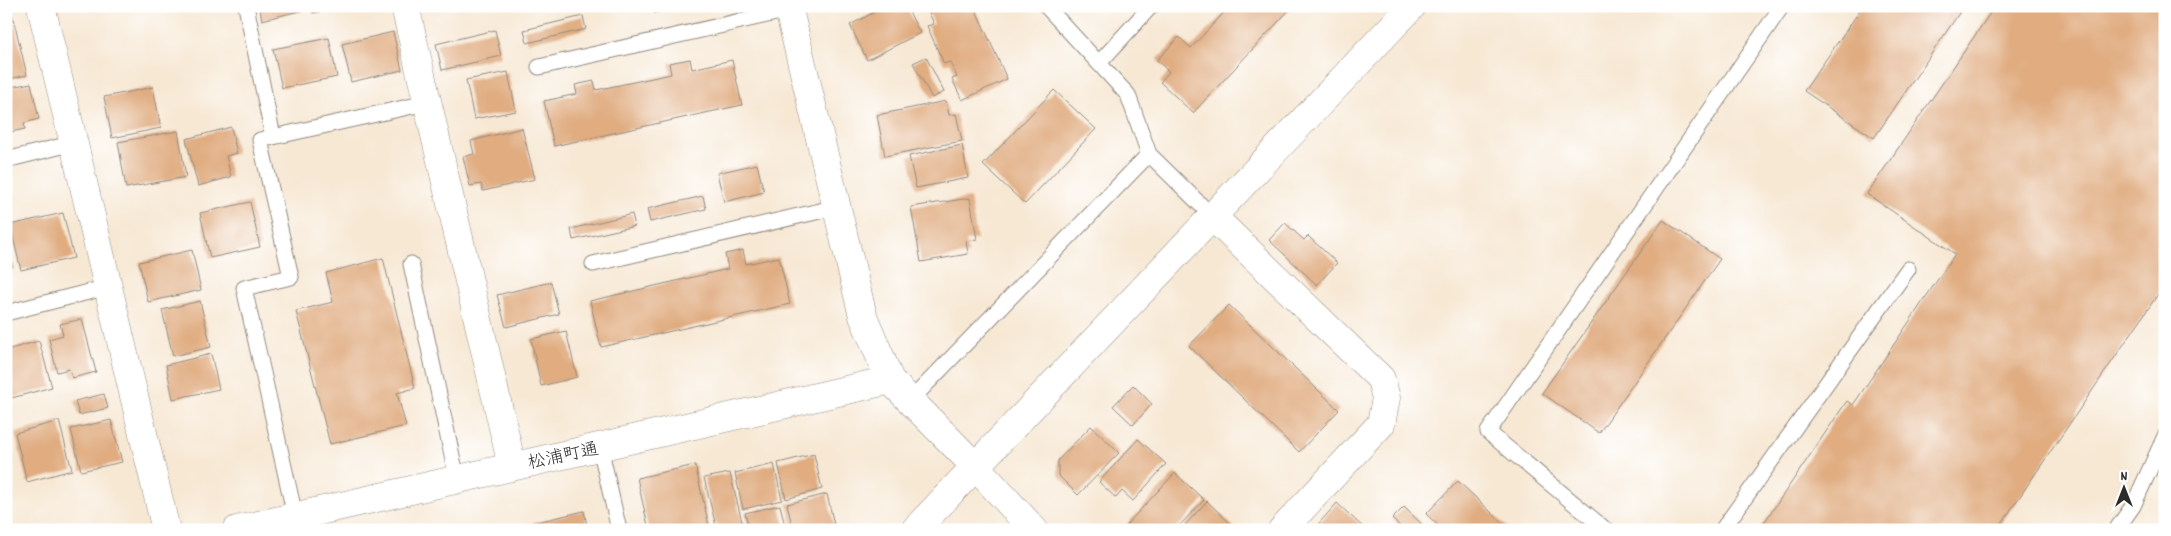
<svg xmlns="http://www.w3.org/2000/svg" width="2171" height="536" font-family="Dekko,'Klee One',sans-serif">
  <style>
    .building { fill: #e0ac80 }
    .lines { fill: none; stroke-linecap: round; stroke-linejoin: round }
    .lane-casing { stroke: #918a80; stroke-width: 17 }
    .street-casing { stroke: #918a80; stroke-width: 29 }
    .secondary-casing { stroke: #918a80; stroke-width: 29 }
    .lane { stroke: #fff; stroke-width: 15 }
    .street { stroke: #fff; stroke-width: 28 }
    .secondary { stroke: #fff; stroke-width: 28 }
    .labels { text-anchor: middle; stroke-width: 4; stroke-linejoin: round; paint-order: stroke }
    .street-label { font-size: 18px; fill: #2b2b2b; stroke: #fff }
  </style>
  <rect width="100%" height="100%" fill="#fff"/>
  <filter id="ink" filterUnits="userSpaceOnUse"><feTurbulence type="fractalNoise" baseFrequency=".02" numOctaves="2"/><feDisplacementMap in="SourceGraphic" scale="10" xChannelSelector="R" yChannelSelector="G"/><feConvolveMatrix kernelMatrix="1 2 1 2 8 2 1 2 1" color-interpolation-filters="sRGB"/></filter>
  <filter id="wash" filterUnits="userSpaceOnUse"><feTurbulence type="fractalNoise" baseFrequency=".0096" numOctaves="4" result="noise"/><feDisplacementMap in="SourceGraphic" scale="20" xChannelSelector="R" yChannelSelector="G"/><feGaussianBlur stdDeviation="1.12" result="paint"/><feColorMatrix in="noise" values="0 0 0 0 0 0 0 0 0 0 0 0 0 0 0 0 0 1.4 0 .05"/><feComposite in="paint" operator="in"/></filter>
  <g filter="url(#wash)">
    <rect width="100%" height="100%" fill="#f7e8d4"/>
    <g id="blocks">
      <path class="building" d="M259,6H303L304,10L262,20Z
        M311,6H347V7L313,13Z
        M653,6H677V7L654,13Z
        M886,6H906L920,33L867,60L850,25Z
        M918,6H974L1007,79L962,100L952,79L957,77L950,62L944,64L927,26L934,24L927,8L920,11Z
        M1230,6H1293L1193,113L1160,82L1169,72L1157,60L1179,37L1191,48Z
        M1863,6H1964L1874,138L1804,91Z
        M1995,6H2165V284L1997,530H1759L1847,401L1853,405L1955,254L1867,194Z
        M12,13L27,75L6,80V14Z
        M583,16L586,29L527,43L524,30Z
        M495,30L501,56L442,70L436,44Z
        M393,32L402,70L351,82L342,44Z
        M329,38L337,77L282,88L273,49Z
        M926,57L944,92L932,98L913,63Z
        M690,59L692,69L732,60L742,105L554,146L544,101L577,94L575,85L594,81L596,90L671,74L669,63Z
        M508,72L516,111L474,119L466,80Z
        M31,83L39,119L24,123L25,129L6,133V88Z
        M153,87L161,128L112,138L104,97Z
        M1054,90L1096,129L1025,204L983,165Z
        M946,101L949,115L956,114L962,141L885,156L877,115Z
        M231,127L237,153L226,156L231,177L198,186L186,139Z
        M522,128L535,179L483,191L481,184L470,186L463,157L474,154L471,141Z
        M178,131L186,177L126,188L118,142Z
        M962,145L968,178L916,188L909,156Z
        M757,164L764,192L724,202L717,173Z
        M703,196L706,209L650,222L647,209Z
        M970,198L977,239L966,241L968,254L921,262L911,207Z
        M250,202L260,247L210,258L200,213Z
        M63,213L74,258L21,270L10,225Z
        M632,214L635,226L573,240L571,229Z
        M1663,220L1720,259L1599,433L1542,393Z
        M1285,223L1304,240L1308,236L1337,263L1317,285L1269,240Z
        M6,243L13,267L6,268Z
        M192,250L201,290L148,302L139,262Z
        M743,250L746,264L779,257L790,304L601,347L590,301L728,269L725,254Z
        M383,258L415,388L397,393L406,426L330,444L296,311L333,302L326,273Z
        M551,282L559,314L506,327L497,295Z
        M200,301L211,347L173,356L162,310Z
        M1229,305L1339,410L1299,452L1189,346Z
        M82,319L96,372L72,378L69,369L57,372L49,339L63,335L60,324Z
        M566,331L577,377L541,386L531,339Z
        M39,341L52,387L8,399L6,350Z
        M211,354L219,389L173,399L166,365Z
        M1133,385L1152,404L1133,425L1113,406Z
        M104,394L108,408L79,415L75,401Z
        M111,420L122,462L81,471L71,429Z
        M59,421L72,470L27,482L15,433Z
        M1091,426L1119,453L1078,495L1058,475V460Z
        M1138,439L1166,464L1133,501L1122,491L1116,498L1099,482Z
        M814,454L822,489L786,499L778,463Z
        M774,464L782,500L743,509L735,473Z
        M695,465L710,530H649L637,478Z
        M730,473L744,530H717L704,478Z
        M1175,473L1204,500L1175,530H1131L1126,525Z
        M1458,481L1510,530H1443L1426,514Z
        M827,494L835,529L793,530L787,504Z
        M1207,501L1237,530H1190L1185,525Z
        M1337,503L1366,530H1313Z
        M780,505L786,530H749L745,513Z
        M1404,507L1428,530H1404L1392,519Z
        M584,511L588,530H507V529Z"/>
    </g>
  </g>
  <g filter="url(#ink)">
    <use href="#blocks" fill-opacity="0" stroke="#918a80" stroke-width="1"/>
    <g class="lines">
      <defs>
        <path id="lane" d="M246,6L273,137L426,103
          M1046,6L1128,95L1149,154
          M1100,62L1151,6
          M539,67L789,10
          M273,137L260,140L291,277L244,288L295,516
          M6,160L74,143
          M411,264L457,479
          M593,264L837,207
          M6,313L108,287
          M910,401L1149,154L1212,216
          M600,447L619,530
          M1606,530L1488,432L1782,6
          M1722,530L1908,269
          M2116,530L2133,506L2165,436"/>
        <path id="street" d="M41,6L166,530
          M405,6L512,466
          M788,6L863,316L890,380L976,467L1034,530
          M1212,216L1381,379L1386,398L1381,424L1282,530
          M237,530L890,380"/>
        <path id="secondary" d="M915,530L1412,6"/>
      </defs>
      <use href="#lane" class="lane-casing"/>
      <use href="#street" class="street-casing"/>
      <use href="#secondary" class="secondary-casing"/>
      <use href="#lane" class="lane"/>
      <use href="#street" class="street"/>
      <use href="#secondary" class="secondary"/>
    </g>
  </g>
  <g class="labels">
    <g class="street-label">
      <text transform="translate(563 455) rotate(-12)" y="6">松浦町通</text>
    </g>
  </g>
  <rect width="2171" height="536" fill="none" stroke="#fff" stroke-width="25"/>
  <g transform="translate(2124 488)" stroke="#ffffff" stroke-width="4" paint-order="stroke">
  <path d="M0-4L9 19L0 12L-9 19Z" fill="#2b2b2b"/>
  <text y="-8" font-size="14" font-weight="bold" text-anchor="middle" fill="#2b2b2b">N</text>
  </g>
</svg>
